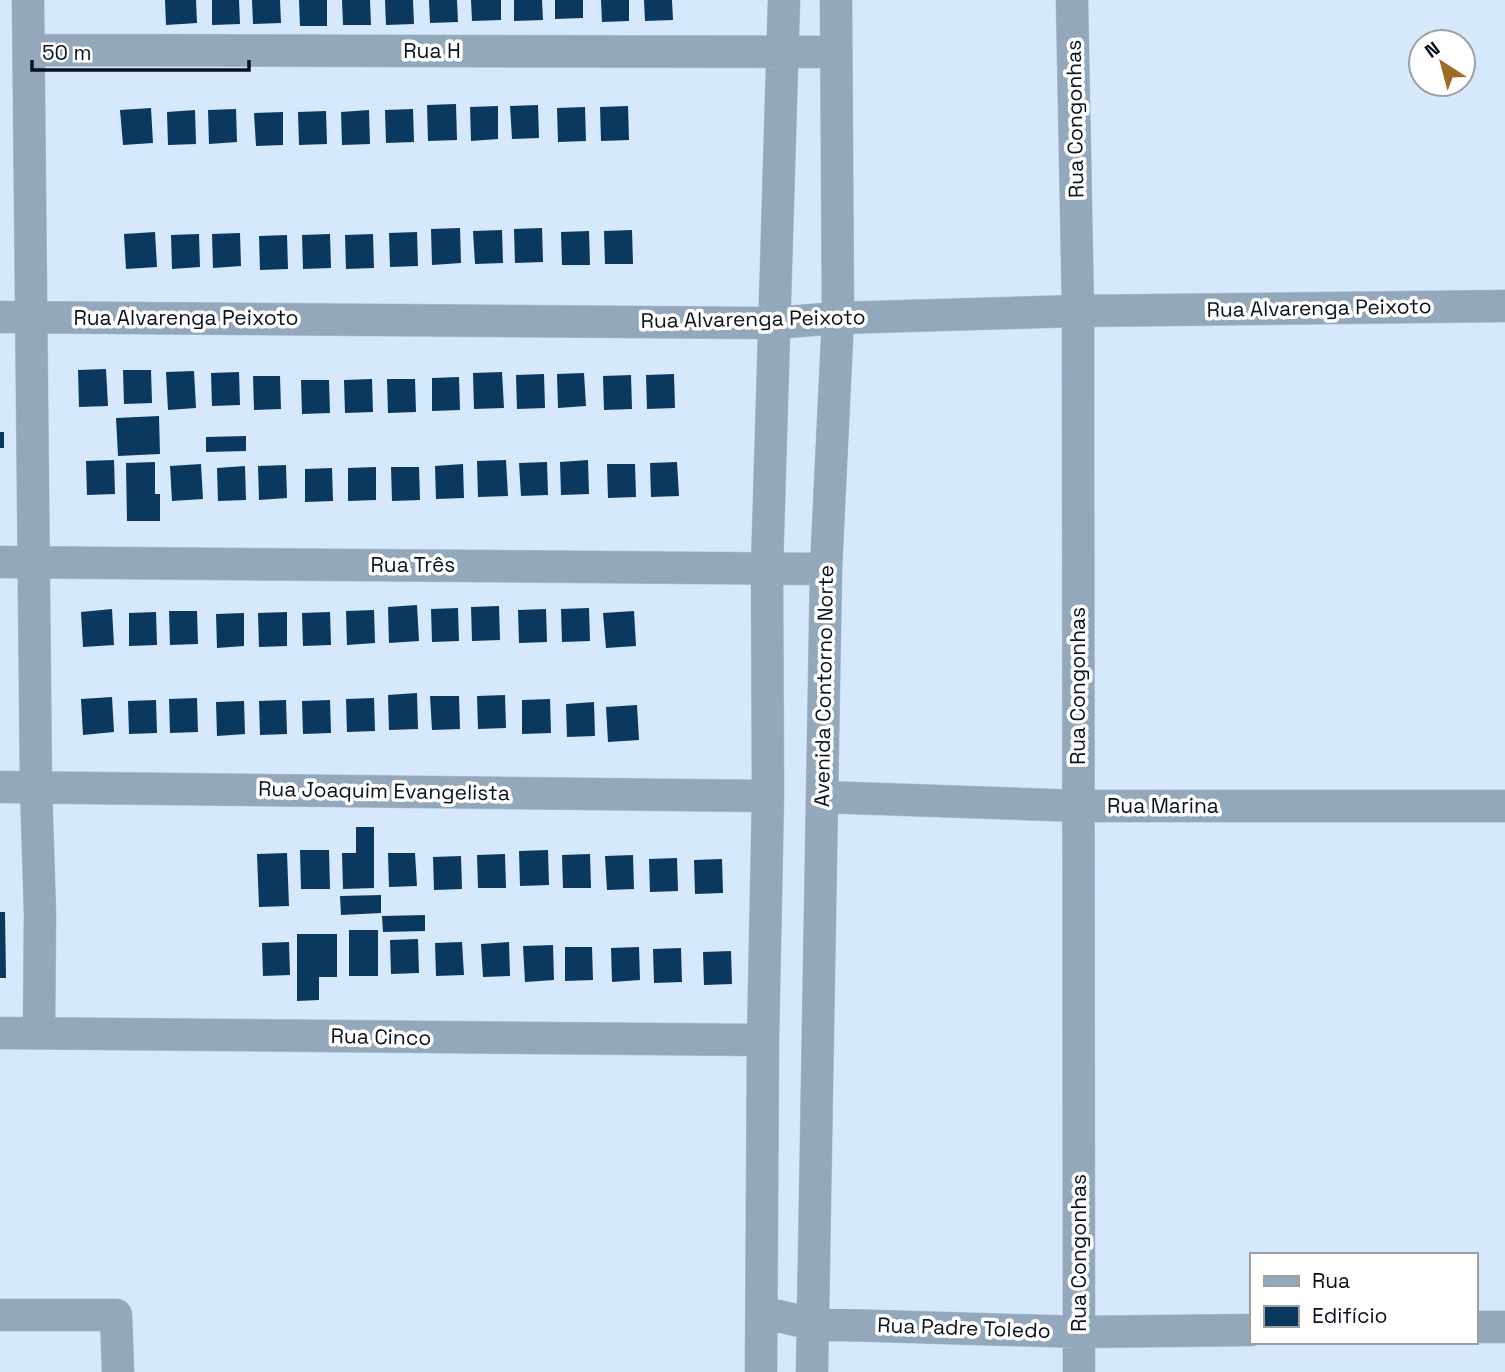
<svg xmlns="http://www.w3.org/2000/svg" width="1505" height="1372" font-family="'Space Grotesk',sans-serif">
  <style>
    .building { fill: #0a385f }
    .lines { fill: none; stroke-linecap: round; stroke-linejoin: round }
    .minor-casing { stroke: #b4c6d8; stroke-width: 33 }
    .minor { stroke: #94a8bc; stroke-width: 32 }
    .labels { text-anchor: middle; stroke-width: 7; stroke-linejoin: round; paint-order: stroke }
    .street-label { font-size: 21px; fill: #09111a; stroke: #fff }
  </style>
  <rect width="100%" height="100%" fill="#d5e8fc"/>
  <path class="building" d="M165,0H196L197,23L166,25Z
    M212,0H239L240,24L212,25Z
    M252,0H280L281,23L253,24Z
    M299,0H327V26H300Z
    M342,0H370L371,25H343Z
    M385,0H413L414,24L386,25Z
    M429,0H457L458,22L430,23Z
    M471,0H501V20L472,21Z
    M514,0H542L543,20L514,21Z
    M555,0H583V18L555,19Z
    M601,0H629V21L602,22Z
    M644,0H672L673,20L645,21Z
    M456,104L457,140L428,141L427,105Z
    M538,105L539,138L512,139L510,106Z
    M498,106V139L471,141L470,107Z
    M628,106L629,140L601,141L600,107Z
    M585,107L586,141L558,142L557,108Z
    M151,108L153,143L123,145L120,110Z
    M236,109L237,142L209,144L208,110Z
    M413,109L414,142L386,143L385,110Z
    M195,110L196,144L168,145L167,112Z
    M369,110L370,144L342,145L341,112Z
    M326,111L327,144L299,145L298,112Z
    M283,112V145L256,146L254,113Z
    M460,228L461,263L432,265L431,229Z
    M542,228L543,262L515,263L514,229Z
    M502,230L503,263L475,264L473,231Z
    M632,230L633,264H605L604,231Z
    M589,231L590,265H562L561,232Z
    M155,232L157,267L126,269L124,234Z
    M417,232L418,266L390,267L389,233Z
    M240,233L241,266L213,268L212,234Z
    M199,234L200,267L172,269L171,235Z
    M330,234L331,268L303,269L302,235Z
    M373,234L374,268L346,269L345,235Z
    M287,235L288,269L260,270L259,236Z
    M106,369L108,406L79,407L78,370Z
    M123,370H151L152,403L124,404Z
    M194,371L196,408L168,410L166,372Z
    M239,372L240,405L212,406L211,373Z
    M502,372L504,408L474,409L473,373Z
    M584,373L586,406L558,408L557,374Z
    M544,374L545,408L517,409L516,375Z
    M674,374L675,408L647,409L646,375Z
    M631,375L632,409L604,410L603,376Z
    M253,376H280L281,409L254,410Z
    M459,377L460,410L432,411V378Z
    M372,379L373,412L345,413L344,380Z
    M387,379H415L416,412L388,413Z
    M301,380H329L330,413L302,414Z
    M159,416L160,454L118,456L116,418Z
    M0,432H4V448H0Z
    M246,436V451L206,452V437Z
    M114,460L115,494L87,495L86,461Z
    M506,460L508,496L478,497L477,461Z
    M588,460L589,494L561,495L560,462Z
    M155,462V494H160V521H127L126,463Z
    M547,462L548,495L521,496L519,463Z
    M677,462L679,496L651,497L650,463Z
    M201,464L203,499L172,501L170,466Z
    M463,464L464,498L436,499L435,466Z
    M607,464H635L636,497L608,498Z
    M286,465L287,498L259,500L258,466Z
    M245,466L246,500L218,501L217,468Z
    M376,467V500L348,501V468Z
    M391,467H419L420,500L392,501Z
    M332,468L333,501L305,502V469Z
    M417,605L419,641L389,643L388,607Z
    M499,606L500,640L472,641L471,607Z
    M458,608L459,641L432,642L431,609Z
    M589,608L590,641L562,642L561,609Z
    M112,609L114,645L83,647L81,612Z
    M546,609L547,642L519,643L518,610Z
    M374,610L375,643L347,645L346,611Z
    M169,611H197L198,644L170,645Z
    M634,611L636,646L606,648L603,613Z
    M156,612L157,645L129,646V613Z
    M287,612V646L259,647L258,613Z
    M330,612L331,645L303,646L302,613Z
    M244,613V646L217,648L216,614Z
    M417,693L418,729L389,730L388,695Z
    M505,695L506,728L478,729L477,696Z
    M430,696H459L460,729L432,730Z
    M112,697L114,732L83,735L81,699Z
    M197,698L198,732L170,733L169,699Z
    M374,698L375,731L347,732L346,699Z
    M550,699L551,733L522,734V700Z
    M156,700L157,733L129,734L128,701Z
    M286,700L287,734L260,735L259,701Z
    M330,700L331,733L303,734L302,701Z
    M244,701L245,734L217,736L216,702Z
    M594,702L595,736L567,737L566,704Z
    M637,705L639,740L608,742L606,707Z
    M356,827H374V888L343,889L342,853H356Z
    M300,850H329L330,889H301Z
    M548,850L549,885L520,886L519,851Z
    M287,853L289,906L259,907L257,854Z
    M388,853H415L417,886L389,887Z
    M505,854L506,888H478L477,855Z
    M590,854L591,888H563L562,855Z
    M633,855L634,889L607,890L605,856Z
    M461,856L462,889L434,890L433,857Z
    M677,858L678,891L650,892L649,859Z
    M722,859L723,893L695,894L694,860Z
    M381,895V913L341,915L340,896Z
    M0,912H5L6,978H0Z
    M425,915V931L383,932L382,916Z
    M349,930H378V976H349Z
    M297,934H337V977H319V1000L297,1001Z
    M418,939L419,973L391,974L390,940Z
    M289,942L290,975L263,976L262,943Z
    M462,942L464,975L436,976L435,943Z
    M509,942L510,976L483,977L481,944Z
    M553,945L554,980L525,982L523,946Z
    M565,947H592L593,980L565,981Z
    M639,947L640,980L612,982L611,948Z
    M681,948L682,982L654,983L653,949Z
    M731,951L732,984L704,985L703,952Z"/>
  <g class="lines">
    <defs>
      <path id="minor" d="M28,0L36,787L40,913L39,1033
        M1072,0L1078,311L1079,1372
        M29,50L835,52
        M0,317L774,323L838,318L1078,311L1505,306
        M0,562L826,569
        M0,787L768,796
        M822,797L1079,806H1505
        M0,1033L763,1040
        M762,1312L812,1324L1079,1332L1251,1330
        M0,1315H116L118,1372
        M1475,1327H1505
        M761,1372L763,1040L768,796L767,568L784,0
        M812,1372L826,569L838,318L836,0"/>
    </defs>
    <use href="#minor" class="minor-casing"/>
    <use href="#minor" class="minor"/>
  </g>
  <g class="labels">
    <g class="street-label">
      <text x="432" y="58">Rua H</text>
      <text transform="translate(1075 119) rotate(-91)" y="7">Rua Congonhas</text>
      <text transform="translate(1319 308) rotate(-1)" y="7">Rua Alvarenga Peixoto</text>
      <text x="186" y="325">Rua Alvarenga Peixoto</text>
      <text transform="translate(753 319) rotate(-1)" y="7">Rua Alvarenga Peixoto</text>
      <text x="413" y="572">Rua Três</text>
      <text transform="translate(824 686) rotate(-89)" y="7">Avenida Contorno Norte</text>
      <text transform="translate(1078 686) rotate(-90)" y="7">Rua Congonhas</text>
      <text transform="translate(384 791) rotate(1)" y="7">Rua Joaquim Evangelista</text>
      <text x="1163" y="813">Rua Marina</text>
      <text transform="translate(381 1037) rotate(1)" y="7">Rua Cinco</text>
      <text transform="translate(1079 1253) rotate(-90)" y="7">Rua Congonhas</text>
      <text transform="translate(964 1328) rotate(2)" y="7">Rua Padre Toledo</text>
    </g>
  </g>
  <rect x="1250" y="1253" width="228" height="91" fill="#ffffff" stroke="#9da0a3" stroke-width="2"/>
  <rect x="1264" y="1276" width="35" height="10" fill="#94a8bc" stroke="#9da0a3" stroke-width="2"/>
  <text x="1312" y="1288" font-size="21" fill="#09111a">Rua</text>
  <rect x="1264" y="1306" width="35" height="21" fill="#0a385f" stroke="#9da0a3" stroke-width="2"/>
  <text x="1312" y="1323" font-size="21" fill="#09111a">Edifício</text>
  <g transform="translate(1442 63) rotate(324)"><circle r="33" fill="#ffffff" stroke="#9da0a3" stroke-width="2"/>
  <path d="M0-5L12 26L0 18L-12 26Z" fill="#9f6a23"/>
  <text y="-10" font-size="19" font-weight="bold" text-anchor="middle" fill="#09111a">N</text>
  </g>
  <path d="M32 60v10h217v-10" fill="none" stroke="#09111a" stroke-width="3.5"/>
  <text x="42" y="60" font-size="21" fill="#09111a" stroke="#ffffff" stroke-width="5" paint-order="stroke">50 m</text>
</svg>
